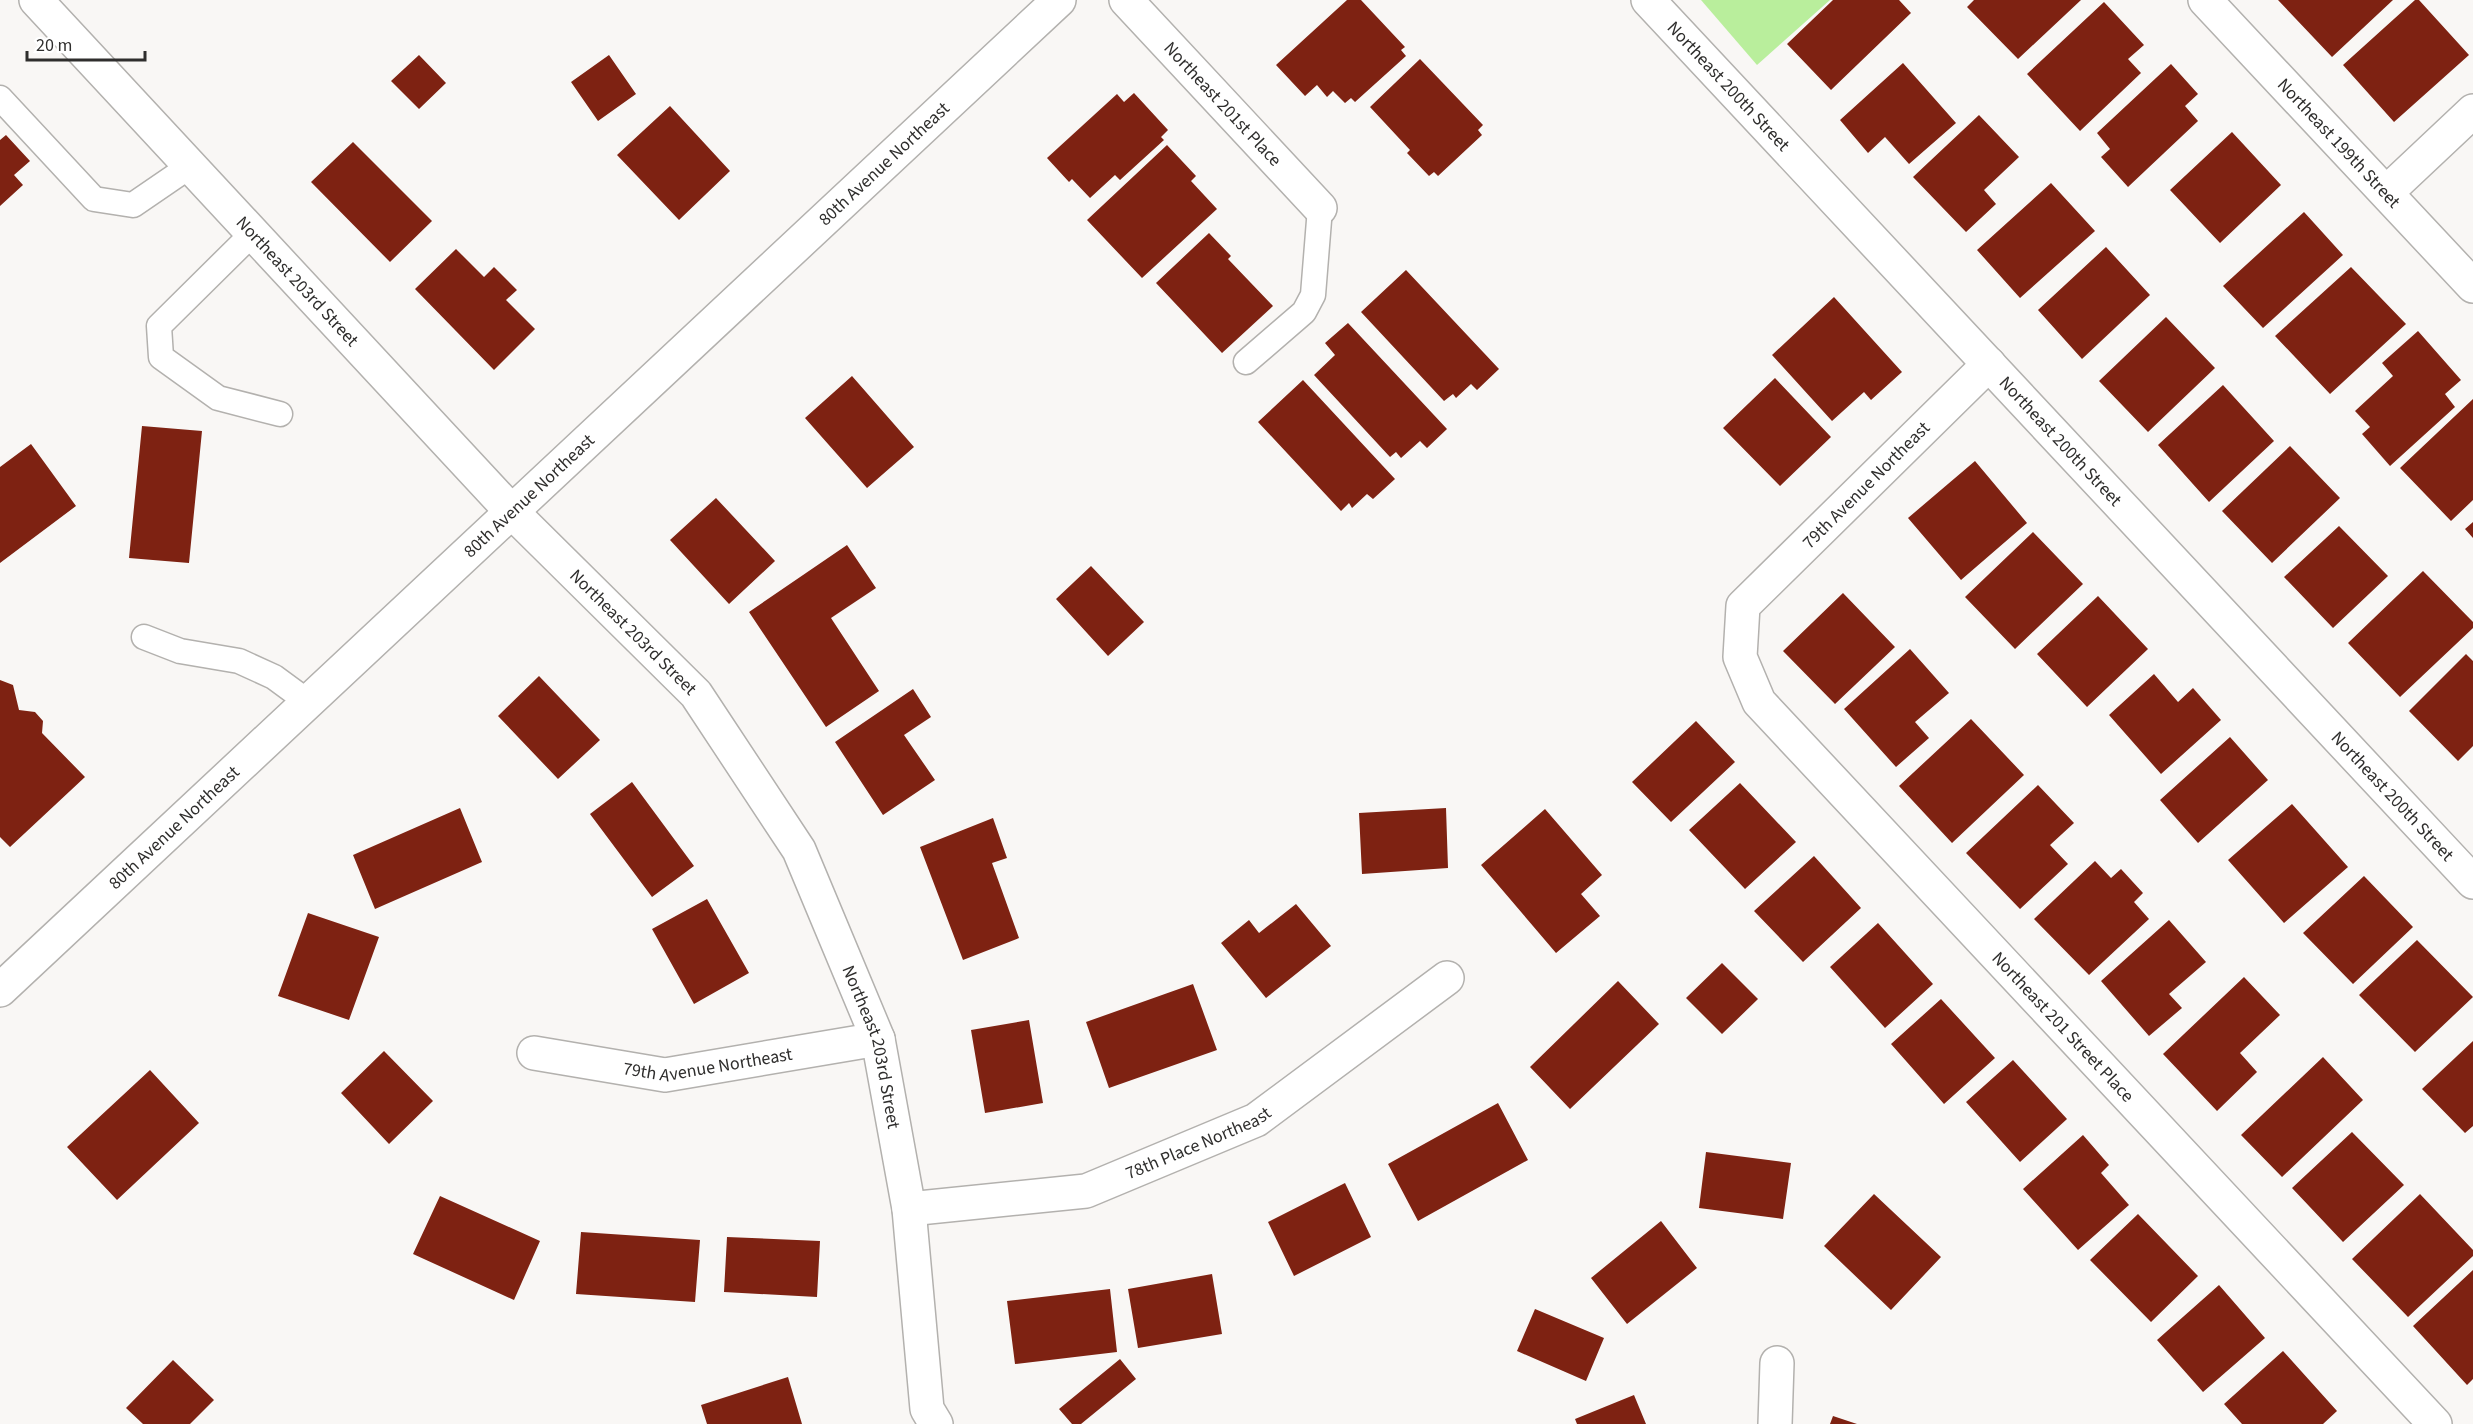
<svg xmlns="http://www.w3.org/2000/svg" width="2473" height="1424" font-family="'Source Sans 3',sans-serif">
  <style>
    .green { fill: #b9ee9c }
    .building { fill: #7e2212 }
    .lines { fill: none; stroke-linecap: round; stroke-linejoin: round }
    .service-casing { stroke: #b3b1ae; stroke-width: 27 }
    .minor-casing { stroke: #b3b1ae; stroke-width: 36 }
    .tertiary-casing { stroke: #b3b1ae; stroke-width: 36 }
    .secondary-casing { stroke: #b3b1ae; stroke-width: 36 }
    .service { stroke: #fff; stroke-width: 24 }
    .minor { stroke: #fff; stroke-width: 33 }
    .tertiary { stroke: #fff; stroke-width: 33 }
    .secondary { stroke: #fff; stroke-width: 33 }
    .labels { text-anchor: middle; stroke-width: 6; stroke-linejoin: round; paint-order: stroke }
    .street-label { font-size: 18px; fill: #2f2e2d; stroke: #fff }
  </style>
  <rect width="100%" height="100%" fill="#f9f7f5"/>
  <path class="green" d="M1701,0H1830L1757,65Z"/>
  <path class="building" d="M1347,0H1361L1405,47L1401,50L1406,56L1355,102L1351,98L1345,103L1333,91L1327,97L1317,85L1305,96L1276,65Z
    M1833,0H1899L1911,13L1831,90L1787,44Z
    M1974,0H2081L2018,59L1967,7Z
    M2278,0H2393L2332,57Z
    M2415,0H2419L2469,55L2394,122L2343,65Z
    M2104,2L2144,45L2128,59L2141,73L2080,131L2027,74Z
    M419,55L446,83L419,109L391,81Z
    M609,55L636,94L598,121L571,82Z
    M1420,59L1483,125L1478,130L1482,135L1438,176L1434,172L1429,176L1407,153L1410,150L1370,107Z
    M1903,63L1956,123L1909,164L1885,137L1868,153L1840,120Z
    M2171,64L2198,94L2185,106L2198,121L2128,187L2101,157L2110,149L2097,133Z
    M1134,93L1168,130L1161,137L1164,140L1120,180L1115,175L1090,198L1072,179L1069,182L1047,158L1117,94L1124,102Z
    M670,106L730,171L679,220L617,155Z
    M1979,115L2019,157L1984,190L1996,204L1966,232L1913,177Z
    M2232,132L2281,185L2220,243L2170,190Z
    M6,135L30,161L14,175L23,185L0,206V140Z
    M353,142L432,221L390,262L311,182Z
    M1167,145L1196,176L1191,181L1217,209L1142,278L1087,220Z
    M2051,183L2095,231L2020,298L1977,250Z
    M2304,212L2343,255L2263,328L2223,286Z
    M1209,233L1231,256L1228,259L1273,306L1222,353L1156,283Z
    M2106,247L2150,295L2082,359L2038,310Z
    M456,249L484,277L494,267L517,290L506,300L535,329L494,370L415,289Z
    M2351,267L2406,324L2330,394L2275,336Z
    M1406,270L1499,369L1477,390L1471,384L1456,398L1453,394L1444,401L1361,312Z
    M1834,297L1902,372L1871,400L1864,392L1832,421L1772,355Z
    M2166,317L2215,368L2148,432L2099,381Z
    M1348,323L1447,429L1427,448L1420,441L1401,458L1396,452L1390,457L1314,375L1335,355L1325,343Z
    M2418,331L2461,380L2445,394L2455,407L2390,466L2362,434L2370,427L2355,411L2393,376L2382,363Z
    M852,376L914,447L867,488L805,418Z
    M1775,378L1831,437L1780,486L1723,428Z
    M1303,380L1395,479L1373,499L1367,494L1352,508L1349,503L1341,511L1258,422Z
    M2223,385L2274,441L2209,502L2158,445Z
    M2473,399V500L2451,521L2400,468Z
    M142,426L202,431L189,563L129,558Z
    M31,444L76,506L0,563V467Z
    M2290,446L2340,498L2272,563L2222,511Z
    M1975,461L2027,523L1961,580L1908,518Z
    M716,498L775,561L729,604L670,540Z
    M2473,522V538L2465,529Z
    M2339,526L2388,576L2333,628L2284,577Z
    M2033,532L2083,584L2015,649L1965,597Z
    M847,545L876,588L831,618L879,691L826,727L749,612Z
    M1091,566L1144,622L1108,656L1056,599Z
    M2423,571L2473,622V628L2400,697L2348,643Z
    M1843,593L1895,647L1835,704L1783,651Z
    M2098,596L2148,649L2087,707L2037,654Z
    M1910,649L1949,693L1915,722L1929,738L1896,767L1844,709Z
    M2466,654L2473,661V746L2458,761L2409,711Z
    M2154,674L2178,702L2193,688L2221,720L2161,774L2109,715Z
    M539,676L600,740L558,779L498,716Z
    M0,680L13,685L19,710L35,712L43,721L42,733L85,777L10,847L0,837Z
    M913,689L931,717L904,735L935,780L883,815L835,742Z
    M1971,719L2024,775L1952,843L1899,786Z
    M1696,721L1735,762L1671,822L1632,782Z
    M2230,737L2268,780L2198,843L2160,800Z
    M632,782L694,866L652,897L590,814Z
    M1740,783L1796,842L1745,889L1689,830Z
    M2038,785L2074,823L2050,845L2068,864L2020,909L1966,853Z
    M2292,804L2348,867L2284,923L2228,860Z
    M460,808L482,862L375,909L353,855Z
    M1446,808L1448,868L1362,874L1359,813Z
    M1545,809L1602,875L1581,894L1600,916L1556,953L1481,865Z
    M993,818L1007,858L992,863L1019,938L963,960L920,847Z
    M1814,856L1861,908L1803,962L1754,911Z
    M2095,861L2111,878L2121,869L2143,893L2134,902L2149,919L2089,975L2034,919Z
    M2364,876L2413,927L2353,984L2303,933Z
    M707,899L749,973L694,1004L652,929Z
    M1296,904L1331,946L1266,998L1221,943L1249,920L1259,933Z
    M308,913L379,937L349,1020L278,996Z
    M2169,920L2206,962L2169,994L2182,1008L2149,1036L2101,981Z
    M1878,923L1933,984L1885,1028L1830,967Z
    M2417,940L2473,997L2415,1052L2359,995Z
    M1722,963L1758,999L1722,1034L1686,998Z
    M2244,977L2280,1015L2240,1053L2257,1072L2217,1111L2163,1054Z
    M1618,981L1659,1024L1570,1109L1530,1067Z
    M1193,984L1217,1050L1109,1088L1086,1022Z
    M1941,999L1995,1058L1944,1104L1891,1044Z
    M1029,1020L1043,1103L985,1113L971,1030Z
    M2473,1041V1126L2465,1133L2422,1089Z
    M384,1051L433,1101L389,1144L341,1093Z
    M2323,1057L2363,1100L2282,1177L2241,1135Z
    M2013,1060L2067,1119L2020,1162L1966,1102Z
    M150,1070L199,1123L117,1200L67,1147Z
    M1498,1103L1528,1160L1418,1221L1388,1164Z
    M2352,1132L2404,1185L2343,1242L2292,1188Z
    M2083,1135L2109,1165L2101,1173L2129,1205L2078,1250L2023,1189Z
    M1706,1152L1791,1163L1783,1219L1699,1208Z
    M1345,1183L1371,1237L1294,1276L1268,1222Z
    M1874,1194L1941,1257L1891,1310L1824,1246Z
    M2420,1194L2473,1250V1256L2408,1317L2352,1259Z
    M440,1196L540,1241L514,1300L413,1254Z
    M2138,1214L2198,1276L2151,1322L2090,1260Z
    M1661,1221L1697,1268L1627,1324L1591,1278Z
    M581,1232L700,1240L695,1302L576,1294Z
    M727,1237L820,1241L817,1297L724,1292Z
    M2473,1270V1379L2467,1385L2413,1326Z
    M1212,1274L1222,1334L1138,1348L1128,1289Z
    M2219,1285L2265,1338L2203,1392L2157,1340Z
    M1110,1289L1117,1352L1015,1364L1007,1301Z
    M1535,1309L1604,1338L1586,1381L1517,1351Z
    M2283,1351L2337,1411L2323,1424H2242L2224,1404Z
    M1120,1359L1136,1379L1081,1424H1072L1059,1409Z
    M173,1360L214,1400L190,1424H143L126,1408Z
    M788,1377L802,1424H707L701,1405Z
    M1634,1395L1646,1424H1577L1575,1419Z
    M1833,1416L1857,1424H1830Z"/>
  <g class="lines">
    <defs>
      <path id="service" d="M0,98L94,199L133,205L190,166
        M253,233L159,326L161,357L218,398L280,414
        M1246,362L1304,312L1313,295L1320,208
        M144,637L180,651L239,661L274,677L308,702"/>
      <g id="minor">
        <path id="s1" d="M1126,0L1320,208"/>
        <path id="s2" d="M1648,0L2473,882"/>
        <path id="s3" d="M2205,0L2473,286"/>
        <path d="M2387,192L2473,111"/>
        <path id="s4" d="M1989,364L1743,606L1740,657L1759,702L2435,1424"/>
        <path id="s5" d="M511,511L696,694L799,850L878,1039L909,1209L927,1409L936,1424"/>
        <path id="s6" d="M534,1053L665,1075L878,1039"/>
        <path id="s7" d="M909,1209L1086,1191L1256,1120L1447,978"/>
        <path d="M1775,1424L1777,1363"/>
      </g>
      <g id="tertiary">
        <path id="s8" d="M36,0L511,511"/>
      </g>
      <g id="secondary">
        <path id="s9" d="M0,990L1059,0"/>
      </g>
    </defs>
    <use href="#service" class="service-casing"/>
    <use href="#minor" class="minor-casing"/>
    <use href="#tertiary" class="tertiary-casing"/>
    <use href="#secondary" class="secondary-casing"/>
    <use href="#service" class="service"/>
    <use href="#minor" class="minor"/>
    <use href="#tertiary" class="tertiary"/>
    <use href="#secondary" class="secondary"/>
  </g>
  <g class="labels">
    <g class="street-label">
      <text dy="6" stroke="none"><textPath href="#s2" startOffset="118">Northeast 200th Street</textPath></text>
      <text dy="6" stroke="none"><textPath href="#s1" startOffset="142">Northeast 201st Place</textPath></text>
      <text dy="6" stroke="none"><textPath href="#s3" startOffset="196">Northeast 199th Street</textPath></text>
      <text dy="6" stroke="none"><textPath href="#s9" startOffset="1210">80th Avenue Northeast</textPath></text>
      <text dy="6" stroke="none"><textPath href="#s8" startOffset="384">Northeast 203rd Street</textPath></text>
      <text dy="6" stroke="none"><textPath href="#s2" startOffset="604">Northeast 200th Street</textPath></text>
      <text transform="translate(1866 485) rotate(-45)" y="6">79th Avenue Northeast</text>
      <text dy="6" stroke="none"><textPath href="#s9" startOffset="724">80th Avenue Northeast</textPath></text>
      <text dy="6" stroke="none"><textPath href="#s5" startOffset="172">Northeast 203rd Street</textPath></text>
      <text dy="6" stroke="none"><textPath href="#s2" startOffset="1090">Northeast 200th Street</textPath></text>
      <text dy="6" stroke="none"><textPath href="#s9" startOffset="238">80th Avenue Northeast</textPath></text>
      <text dy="6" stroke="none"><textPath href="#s4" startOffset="890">Northeast 201 Street Place</textPath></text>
      <text dy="6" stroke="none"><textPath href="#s5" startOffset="658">Northeast 203rd Street</textPath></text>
      <text dy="6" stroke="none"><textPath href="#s6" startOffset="176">79th Avenue Northeast</textPath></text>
      <text dy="6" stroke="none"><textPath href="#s7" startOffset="300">78th Place Northeast</textPath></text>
    </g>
  </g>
  <path d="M27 51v9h118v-9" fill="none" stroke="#2f2e2d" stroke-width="3"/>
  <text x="36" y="51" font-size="18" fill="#2f2e2d" stroke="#ffffff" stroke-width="4.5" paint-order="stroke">20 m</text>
</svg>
